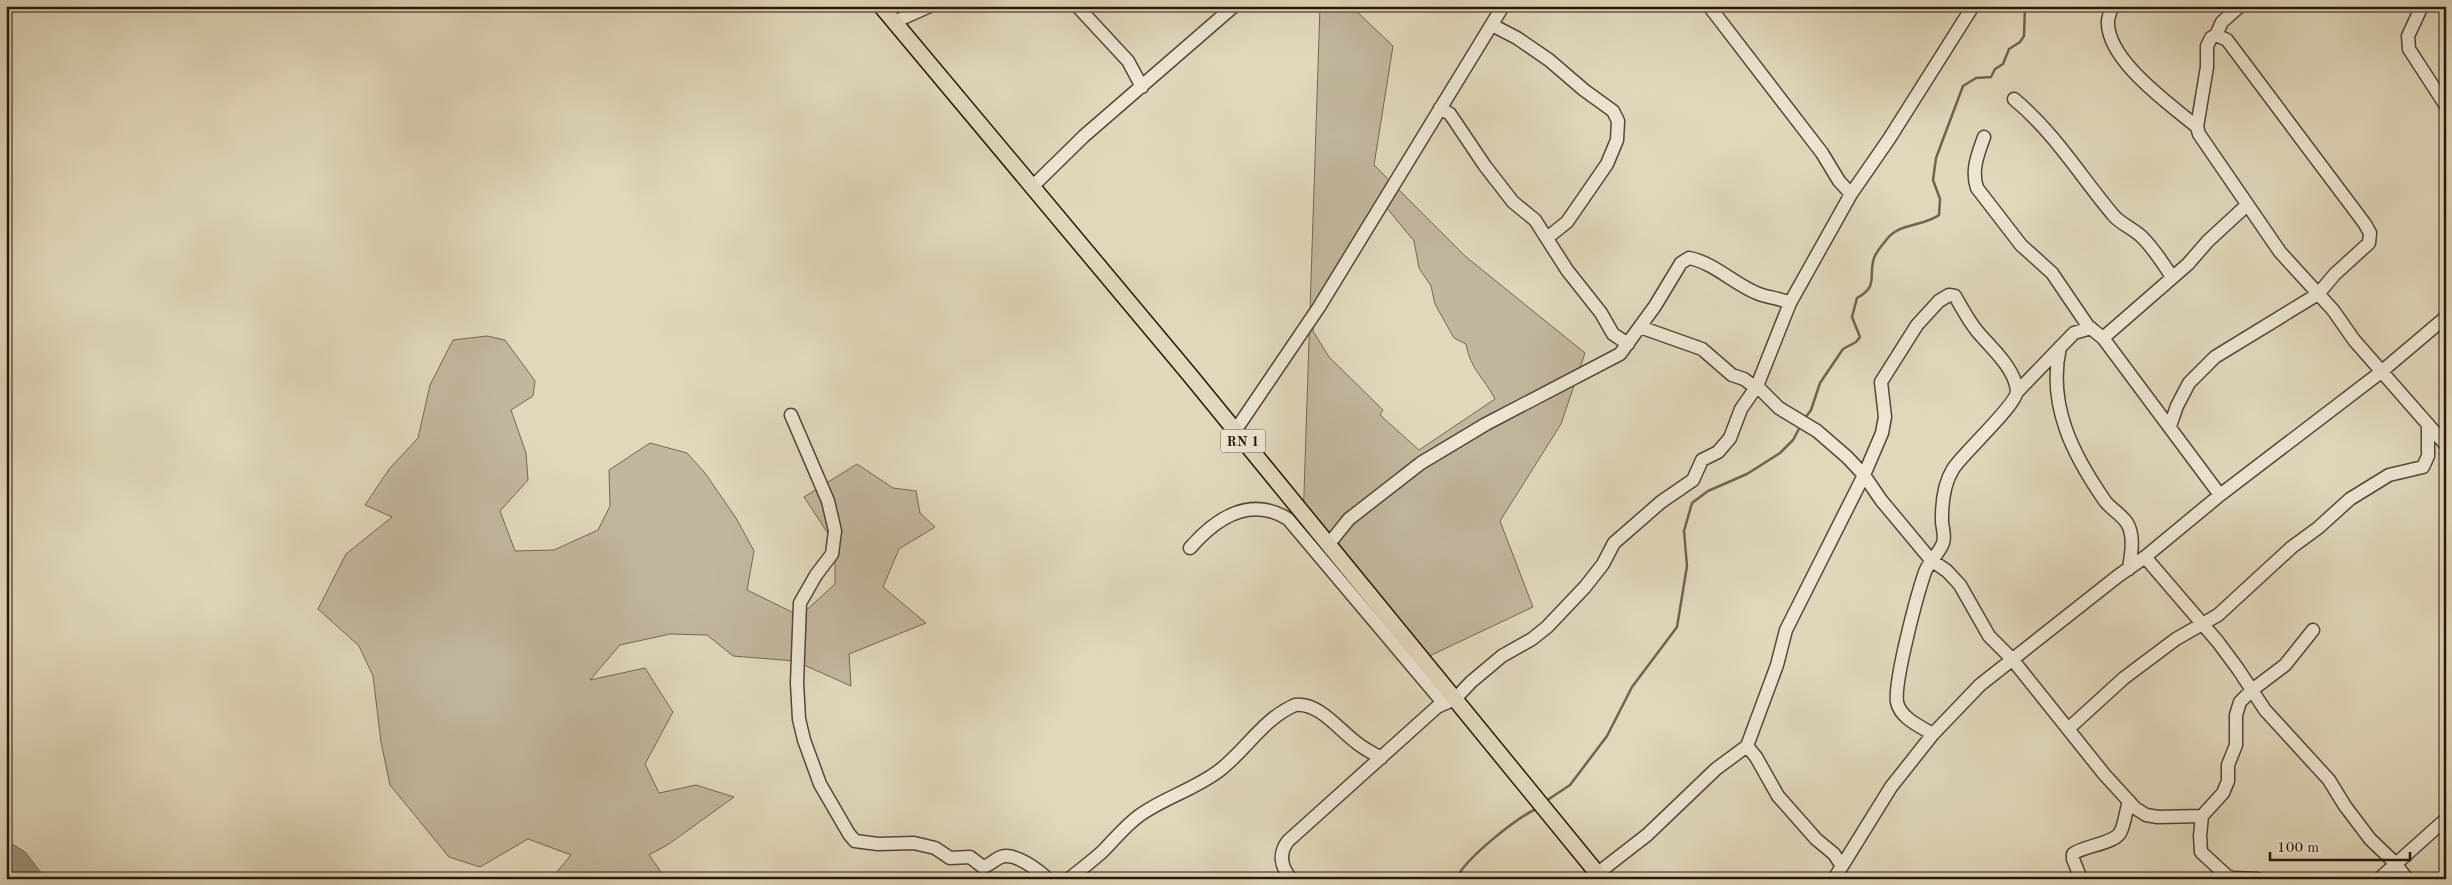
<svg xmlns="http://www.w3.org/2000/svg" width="2452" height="885" font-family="'Old Standard TT',serif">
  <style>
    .green { fill: #c2b79e; stroke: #756654; fill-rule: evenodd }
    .water { fill: #a29680; stroke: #716351 }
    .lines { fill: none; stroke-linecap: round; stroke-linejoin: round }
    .stream { stroke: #716351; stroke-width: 2.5 }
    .minor-casing { stroke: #564637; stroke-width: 15 }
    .major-casing { stroke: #28160b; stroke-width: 18 }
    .minor { stroke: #ece6d3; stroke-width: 12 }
    .major { stroke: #e1d8bc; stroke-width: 15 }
    .labels { text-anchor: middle; stroke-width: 4; stroke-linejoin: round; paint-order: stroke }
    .shield { fill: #ece6d3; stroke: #635447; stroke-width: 1 }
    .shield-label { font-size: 14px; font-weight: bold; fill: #28160b }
  </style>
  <rect width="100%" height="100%" fill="#e1d8bc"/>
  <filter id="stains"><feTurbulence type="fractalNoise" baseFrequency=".004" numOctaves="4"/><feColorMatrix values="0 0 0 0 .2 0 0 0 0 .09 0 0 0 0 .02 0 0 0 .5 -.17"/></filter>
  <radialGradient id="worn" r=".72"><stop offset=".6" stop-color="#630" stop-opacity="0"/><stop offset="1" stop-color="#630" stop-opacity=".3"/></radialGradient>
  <path class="green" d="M1320,6H1351L1393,46L1374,165L1465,256L1585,353L1561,424L1500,521L1533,607L1419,661L1303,524ZM1386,207L1414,241L1419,268L1431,286L1435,304L1454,338L1466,344C1470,369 1485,379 1495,399L1419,450L1380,415L1383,410L1329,357L1313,331L1314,312L1351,267Z
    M487,336L505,340L535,381L533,396L511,410L526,453L528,480L500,511L515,551L554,550L598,530L610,506L609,470L650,443L687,453L705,473L736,518L754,551L747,590L800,616L835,584V544L804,497L857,464L893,488L916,491L920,513L935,527L899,549L883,587L926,623L849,654L851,686L795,661L733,656L707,635L670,634L620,645L590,680L645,668L673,712L645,764L659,793L696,785L734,797L669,844L649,855L666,879H551L571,855L528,839L480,867L449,857L390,785L381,742L373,676L359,646L318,609L346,554L392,517L365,505L390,468L418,438L430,385L453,340Z"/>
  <path class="water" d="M6,840L25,852L42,874L50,879H6Z"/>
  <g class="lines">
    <path class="stream" d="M1805,418L1811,410L1820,383L1843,349L1856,342L1860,337L1852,317L1857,298C1879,286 1868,277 1874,258C1876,252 1883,244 1887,239C1899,223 1925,226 1939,215L1940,199L1933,180L1936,158L1963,86L1976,78L1991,77L1995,69L2003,64L2009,49L2020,42L2024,36L2025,6
      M1546,801L1570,785L1607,736L1632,687L1677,627L1687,566L1684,531L1692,503L1708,491L1747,474L1780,453L1793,440L1801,425
      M1456,879C1466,858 1515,819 1536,809"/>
    <defs>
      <path id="minor" d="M1077,6L1128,61L1142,87
        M1709,6L1822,153L1839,181L1851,194
        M2112,6C2111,11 2108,17 2108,21C2106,60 2171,105 2197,127
        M2422,6L2408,36L2409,49L2446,106
        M894,22L930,6
        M1492,25L1517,38L1549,60L1584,90L1613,111L1618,121L1617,140L1607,164L1567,222L1547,238
        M2216,35L2222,22L2240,6
        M2014,99C2054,132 2081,177 2114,216C2121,224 2134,229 2142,237C2154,249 2163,263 2172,277
        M1440,108L1450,114L1485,166L1513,202L1535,220L1567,270L1601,313L1613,334L1628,344
        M1984,137C1978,154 1971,170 1977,188L2021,245L2052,273L2088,326L2103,338L2220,495
        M1032,187L1084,136L1234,6
        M1640,327L1702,349L1732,375L1744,379L1756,388
        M2103,338L2188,264L2208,241L2247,205
        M2060,347C2047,405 2073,455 2105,501C2111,509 2122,515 2127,523C2135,536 2131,555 2129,569
        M1757,386L1779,408L1817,431L1847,457L1864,475L1881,500L1931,560L1947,571L1960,585L1989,636L2012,659L2104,774L2135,808L2146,815L2158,817L2202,816L2200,836L2201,852L2227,876L2233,878L2258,879
        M2017,392L2074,333L2091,328
        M791,415L828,501L835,531L832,554L816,575L800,603L797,683L799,719L804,740L820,784L849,834L855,841L878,844L914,843L935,848L950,858L970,857L983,867C990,865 995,859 1001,857C1015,852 1038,870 1048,879
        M2170,426L2177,406L2189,383L2215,357L2318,294L2335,274L2369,243L2370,233L2365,224L2227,40L2216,35L2211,38L2207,46V67L2197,127L2199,134L2280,252L2333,310L2354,340L2446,445
        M1235,431L1319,307L1503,6
        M1328,545L1349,519L1421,463L1486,424L1620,354L1655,306L1681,263L1689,258C1715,263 1735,285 1759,294C1770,298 1779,298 1790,303
        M1190,548C1215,519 1250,495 1288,519L1444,704
        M2145,557L2218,642L2238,669L2265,710L2329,780L2345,806L2370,839L2395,863L2407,879
        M2068,729L2124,678L2176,639L2218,615L2292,547L2318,528L2350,499L2389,475L2423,467L2428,456V424
        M1747,746L1756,757L1778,796L1816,839L1834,854L1842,866
        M2202,816L2223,793L2228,781V765L2236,745V715L2240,702L2252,690L2285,665L2313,630
        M1598,873L1647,835L1716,769L1747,746L1777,665L1786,630L1864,475L1882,433L1885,417L1881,382L1917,325L1939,301L1949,295L1955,296C1962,308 1968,320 1977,331C1991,348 2014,367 2017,390C2018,404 1963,453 1953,469C1945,482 1942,501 1942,517C1941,526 1946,534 1943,543C1939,554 1929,561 1925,572C1917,595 1894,681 1897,702C1900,718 1921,727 1933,734
        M1069,879C1080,870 1092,861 1102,852C1115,839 1125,826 1140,815C1167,796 1194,790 1220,770C1247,749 1263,719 1295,705C1319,702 1339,730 1357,743C1364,749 1373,753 1381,758
        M1291,879C1281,867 1278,854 1288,841L1437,707L1455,699L1471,682L1502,656L1532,639L1547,627L1585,587L1603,564L1614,543L1661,502L1693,480L1702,460L1718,452L1730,438L1741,409L1757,386L1790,303L1851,194L1889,139L1973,6
        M1834,879L1891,787L1933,734L1980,685L2118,576L2145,557L2220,495L2381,372L2446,317
        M2081,879L2073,859V854C2085,845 2116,844 2121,831C2125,822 2126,811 2129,801
        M2379,879L2446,819"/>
      <path id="major" d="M881,6L1189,374L1602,879"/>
    </defs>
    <use href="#minor" class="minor-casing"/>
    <use href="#major" class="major-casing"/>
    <use href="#minor" class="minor"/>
    <use href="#major" class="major"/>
  </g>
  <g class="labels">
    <rect class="shield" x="1220.5" y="429.5" width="45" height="23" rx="4"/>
    <g class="shield-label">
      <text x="1243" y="446">RN 1</text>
    </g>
  </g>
  <rect width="2452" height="885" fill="none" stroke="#e1d8bc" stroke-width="25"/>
  <rect x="8" y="8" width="2437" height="870" fill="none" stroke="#28160b" stroke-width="2.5"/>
  <rect x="12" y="12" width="2427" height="860" fill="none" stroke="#28160b"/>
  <path d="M2270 852v8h140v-8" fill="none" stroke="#28160b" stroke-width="2.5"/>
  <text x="2277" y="852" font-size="15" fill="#28160b" stroke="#ece6d3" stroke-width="4" paint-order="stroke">100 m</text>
  <rect width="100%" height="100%" filter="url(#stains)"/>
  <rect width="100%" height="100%" fill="url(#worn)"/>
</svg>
